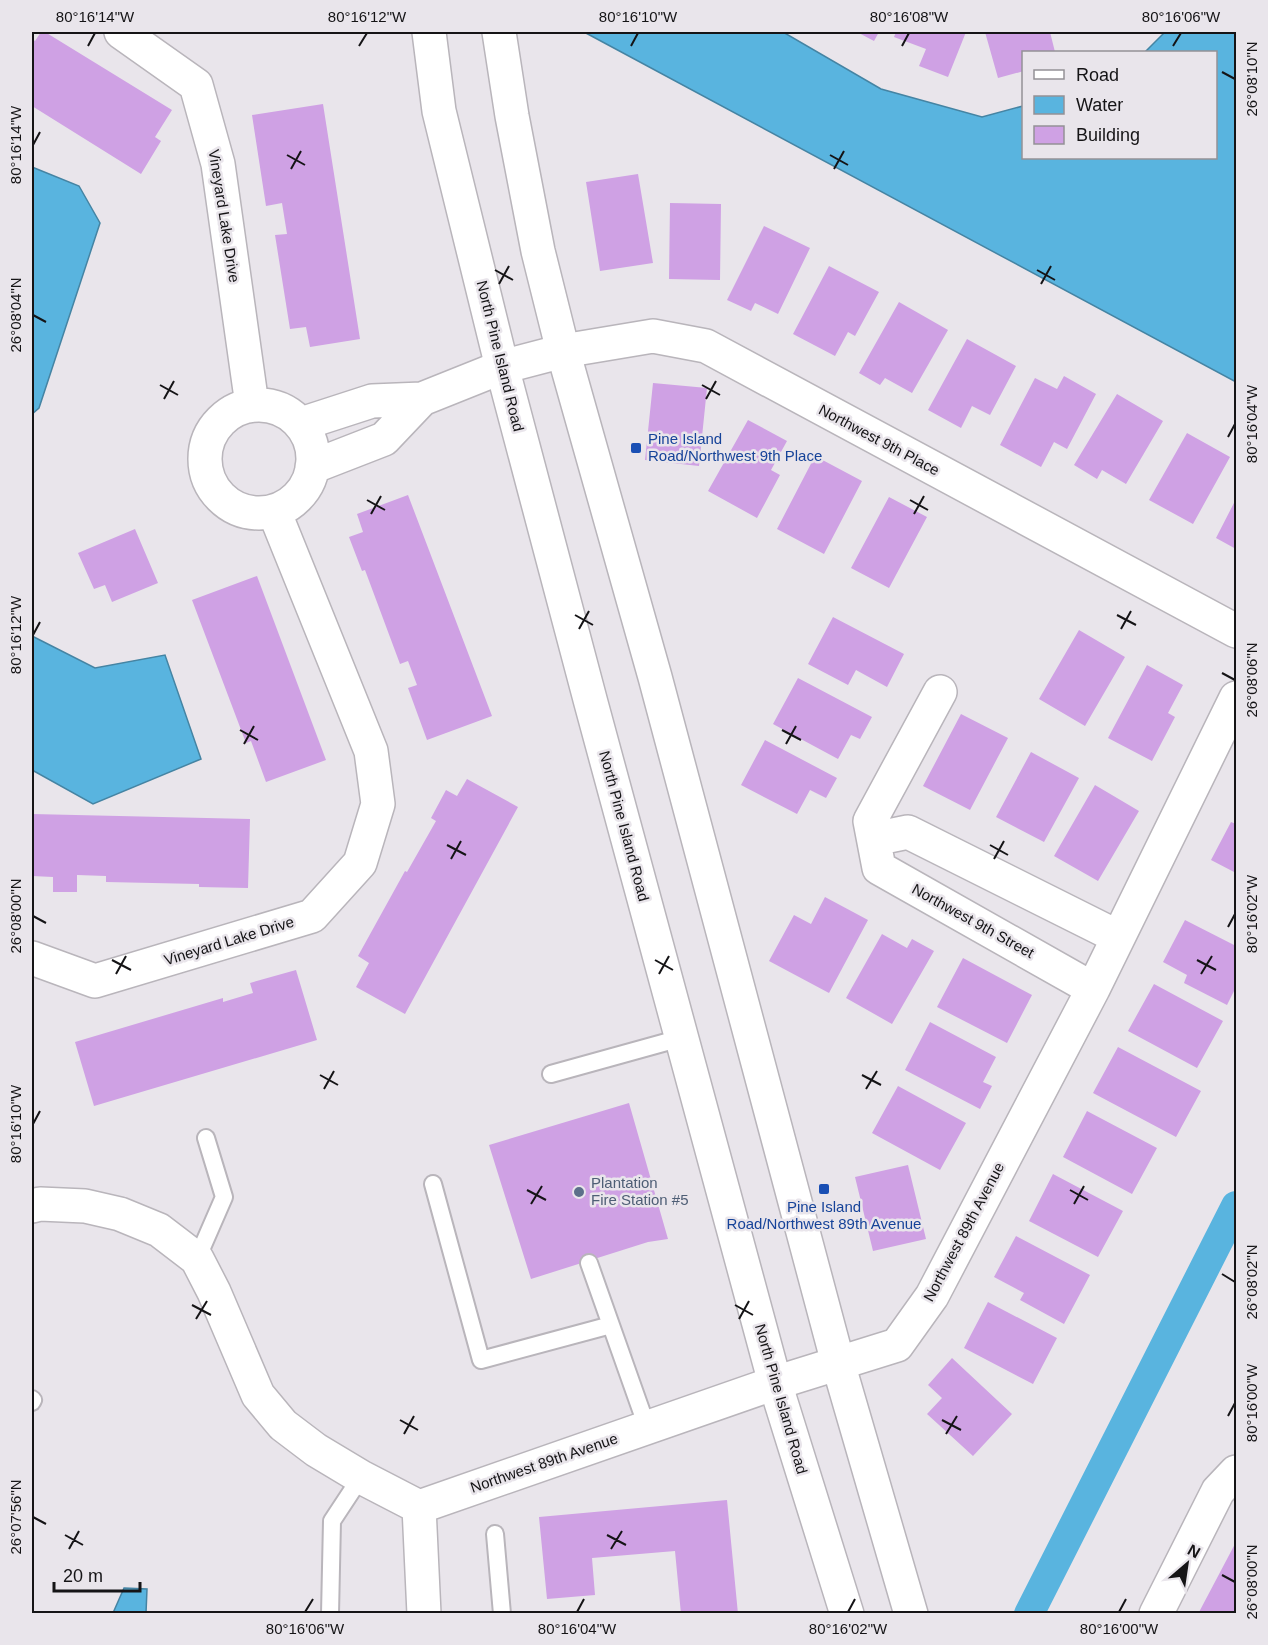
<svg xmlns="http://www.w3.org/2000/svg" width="1268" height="1645" font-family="Arial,sans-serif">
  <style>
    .water { fill: #59b4df; stroke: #4584a3; stroke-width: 1.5 }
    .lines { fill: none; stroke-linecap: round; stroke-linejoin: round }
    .canal { stroke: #59b4df; stroke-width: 30 }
    .building { fill: #cfa1e4 }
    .lane-casing { stroke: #b9b5bb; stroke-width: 20 }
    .street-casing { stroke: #b9b5bb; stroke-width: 36 }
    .secondary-casing { stroke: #b9b5bb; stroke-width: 36 }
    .lane { stroke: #fff; stroke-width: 16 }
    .street { stroke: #fff; stroke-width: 33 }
    .secondary { stroke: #fff; stroke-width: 33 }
    .ticks { fill: none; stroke: #151416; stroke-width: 2 }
    .transit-dot { fill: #1a4fb4; stroke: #e9e5eb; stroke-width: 2 }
    .service-dot { fill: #5c6f8a; stroke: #e9e5eb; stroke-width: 2 }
    .labels { text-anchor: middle; stroke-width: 5; stroke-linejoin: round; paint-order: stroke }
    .street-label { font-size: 15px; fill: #151416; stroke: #e9e5eb }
    .transit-label { font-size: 15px; fill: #164399; stroke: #e9e5eb; text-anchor: start }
    .service-label { font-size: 15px; fill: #4e5e75; stroke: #e9e5eb; text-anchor: start }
    .neatline { fill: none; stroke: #151416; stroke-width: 2 }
    .ticks-label { font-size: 15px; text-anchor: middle; fill: #151416 }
  </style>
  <rect width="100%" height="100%" fill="#e9e5eb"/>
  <path class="water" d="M584,32H783L881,89L982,117L1023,106L1024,158H1216V52H1145L1165,32H1236V382Z
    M32,167L79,186L100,223L39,408L32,414Z
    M32,636L95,668L165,655L201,759L93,804L32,770Z
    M124,1588L147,1589L146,1613H113Z"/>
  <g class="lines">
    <path class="canal" d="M1029,1614L1236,1206"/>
  </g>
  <path class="building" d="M41,32H45L172,110L155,137L161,141L141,174L32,106V39L35,41Z
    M857,32H879L874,41Z
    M896,32H966L948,77L919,66L926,49L894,37Z
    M985,32H1050L1055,52H1024V71L998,78Z
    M323,104L360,339L310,347L306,327L290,329L275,235L287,234L282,203L266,206L252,115Z
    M638,174L653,263L600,271L586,182Z
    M670,203L721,204L720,280L669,279Z
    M764,226L810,248L778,314L755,303L751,311L727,300Z
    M829,266L879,292L855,336L848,332L835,356L793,334Z
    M899,302L948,330L912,393L885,378L880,385L859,373Z
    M967,339L1016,366L990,415L972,406L961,428L928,410Z
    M1064,376L1096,394L1067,449L1054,442L1041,467L1000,445L1035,378L1057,389Z
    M653,383L707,388L699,466L645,460Z
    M1117,394L1163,421L1126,484L1102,470L1097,479L1074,465Z
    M748,420L787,441L771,470L780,475L757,518L708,491Z
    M1187,433L1230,457L1193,524L1149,500Z
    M815,456L862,481L824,554L777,529Z
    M408,495L492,716L427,740L408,688L417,685L408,661L400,664L365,570L362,571L349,537L363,532L357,514Z
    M889,497L927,517L889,588L851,568Z
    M1236,499V549L1216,538Z
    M135,529L158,583L112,602L105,585L94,589L78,553Z
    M257,576L326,760L266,782L251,741L246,743L192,600Z
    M833,617L904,654L887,687L856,670L848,685L808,664Z
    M1079,630L1125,657L1085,726L1039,699Z
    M1147,665L1183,685L1168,713L1175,717L1152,761L1108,738Z
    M798,678L872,717L860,739L851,735L838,759L773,724Z
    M961,714L1008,738L970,810L923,786Z
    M765,740L837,778L826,798L810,790L797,814L741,785Z
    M1031,752L1079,778L1044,842L996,817Z
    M467,779L518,807L405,1014L356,987L369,963L358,956L405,871L407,872L436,821L431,818L446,790L457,796Z
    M1095,785L1139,811L1098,881L1054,856Z
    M32,814L250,819L248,888L199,887V884L106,882V876L77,875V892H53V877L32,876Z
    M1231,822L1236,824V873L1211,860Z
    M825,897L868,920L829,993L769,961L794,915L811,924Z
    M1185,920L1236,946V987L1227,1005L1184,983L1187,975L1163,962Z
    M882,934L907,948L912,939L934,951L892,1024L846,998Z
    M963,958L1032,995L1007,1043L937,1007Z
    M296,970L317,1040L94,1106L75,1042L223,998V1002L253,993L250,983Z
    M1154,984L1223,1021L1197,1068L1128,1031Z
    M930,1022L996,1057L983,1082L992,1086L980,1109L905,1070Z
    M1118,1047L1201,1091L1176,1137L1093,1093Z
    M898,1086L966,1123L940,1170L872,1133Z
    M629,1103L668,1239L648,1242L531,1279L489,1145Z
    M1087,1111L1157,1148L1132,1194L1063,1157Z
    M908,1165L926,1239L873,1251L855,1177Z
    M1053,1174L1123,1211L1098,1257L1029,1221Z
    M1016,1236L1090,1275L1064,1324L1020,1300L1024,1293L994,1277Z
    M988,1302L1057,1338L1033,1384L964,1348Z
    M952,1358L1012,1414L973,1456L927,1414L942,1398L928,1385Z
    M727,1500L738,1614H681L675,1551L592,1558L595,1595L547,1599L539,1517Z
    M1236,1542V1614H1198Z"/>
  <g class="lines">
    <defs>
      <path id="lane" d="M551,1074L681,1038
        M433,1184L481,1360L611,1325
        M197,1259L224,1197L206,1138
        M589,1263L647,1427
        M32,1399L33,1400L32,1402
        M495,1534L502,1614
        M330,1614L332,1521L361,1477"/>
      <path id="street" d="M121,32L196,85L218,164L252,405
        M205 459a54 54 0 1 1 108 0a54 54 0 1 1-108 0Z
        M301,424L372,401L422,399L502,367L563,351L653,336L706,346L1236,631
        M312,467L384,439L422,399
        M940,692L870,821L879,868L1093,989
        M874,839L908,832L1118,937
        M32,958L95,981L312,916L360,863L378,804L371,751L274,511
        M32,1206L40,1204L85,1206L120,1214L159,1230L197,1259L214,1292L258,1395L283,1425L316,1450L361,1477L419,1507
        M424,1614L419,1507L775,1383L897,1345L932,1296L1093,989L1236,698
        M1156,1614L1218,1491L1236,1472"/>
      <path id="secondary" d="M429,32L439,111L502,367L591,703L775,1383L847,1614
        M499,32L512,116L538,251L563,351L655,677L838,1363L911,1614"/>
    </defs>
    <use href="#lane" class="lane-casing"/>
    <use href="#street" class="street-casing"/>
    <use href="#secondary" class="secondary-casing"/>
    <use href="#lane" class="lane"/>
    <use href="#street" class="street"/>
    <use href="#secondary" class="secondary"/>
  </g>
  <path class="ticks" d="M88,46L95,33M359,46L367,33M631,46L638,33M902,46L909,33M1173,46L1181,33M1222,72L1235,79M33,145L40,132M287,155L305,165M830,155L848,165M291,169L301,151M834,169L844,151M495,270L513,280M1037,270L1055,280M499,284L509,266M1041,284L1051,266M33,315L46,322M160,385L178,395M702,385L720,395M164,399L174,381M706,399L716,381M1228,437L1235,424M367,500L385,510M910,500L928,510M371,514L381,496M914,514L924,496M575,615L593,625M1117,615L1136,625M579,629L589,611M1121,629L1131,611M33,635L40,622M1222,673L1235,680M240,730L258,740M782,730L801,740M244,744L254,726M786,744L796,726M447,845L466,855M990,845L1008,855M451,859L461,841M994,859L1004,841M33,916L46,923M1228,927L1235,914M112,960L131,970M655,960L673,970M1197,960L1216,970M116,974L126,956M659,974L669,956M1201,974L1212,956M320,1075L338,1085M862,1075L881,1085M324,1089L334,1071M866,1089L877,1071M33,1124L40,1111M527,1190L546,1200M1070,1190L1088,1200M531,1204L542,1186M1074,1204L1084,1186M1222,1274L1235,1282M192,1305L211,1315M735,1305L753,1315M196,1319L207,1301M739,1319L749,1301M1228,1416L1235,1403M400,1420L418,1430M942,1420L961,1430M404,1434L414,1416M946,1434L957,1416M33,1517L46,1524M65,1535L83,1545M607,1535L626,1545M69,1549L79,1531M611,1549L622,1531M1222,1575L1235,1582M305,1612L313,1599M577,1612L584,1599M848,1612L855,1599M1119,1612L1126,1599"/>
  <g class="transit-dot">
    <rect x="630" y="442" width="12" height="12" rx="3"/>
    <rect x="818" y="1183" width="12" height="12" rx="3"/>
  </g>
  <circle class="service-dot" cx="579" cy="1192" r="6"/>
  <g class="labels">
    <g class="street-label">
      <text transform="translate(224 216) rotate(81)" y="5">Vineyard Lake Drive</text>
      <text transform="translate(500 356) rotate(76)" y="5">North Pine Island Road</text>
      <text transform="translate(879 440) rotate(28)" y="5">Northwest 9th Place</text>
      <text transform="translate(624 826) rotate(75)" y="5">North Pine Island Road</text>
      <text transform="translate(973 921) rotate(29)" y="5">Northwest 9th Street</text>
      <text transform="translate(229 941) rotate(-17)" y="5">Vineyard Lake Drive</text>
      <text transform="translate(964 1232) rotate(-62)" y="5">Northwest 89th Avenue</text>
      <text transform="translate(781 1399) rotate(74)" y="5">North Pine Island Road</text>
      <text transform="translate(544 1463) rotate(-19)" y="5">Northwest 89th Avenue</text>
    </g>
    <g class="transit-label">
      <text x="648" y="444">Pine Island<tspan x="648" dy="17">Road/Northwest 9th Place</tspan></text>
      <text x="824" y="1212" text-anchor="middle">Pine Island<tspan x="824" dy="17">Road/Northwest 89th Avenue</tspan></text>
    </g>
    <g class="service-label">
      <text x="591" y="1188">Plantation<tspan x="591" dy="17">Fire Station #5</tspan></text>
    </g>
  </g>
  <rect width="1268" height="1645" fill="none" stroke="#e9e5eb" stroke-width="66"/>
  <rect x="1022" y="51" width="195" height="108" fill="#e9e5eb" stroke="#949196" stroke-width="1.5"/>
  <rect x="1034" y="70" width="30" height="9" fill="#ffffff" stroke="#949196" stroke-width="1.5"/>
  <text x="1076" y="81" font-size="18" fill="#151416">Road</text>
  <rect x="1034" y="96" width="30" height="18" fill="#59b4df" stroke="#949196" stroke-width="1.5"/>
  <text x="1076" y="111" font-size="18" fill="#151416">Water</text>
  <rect x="1034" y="126" width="30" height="18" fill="#cfa1e4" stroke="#949196" stroke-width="1.5"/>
  <text x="1076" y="141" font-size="18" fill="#151416">Building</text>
  <g transform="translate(1187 1564) rotate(29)" stroke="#e9e5eb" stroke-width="4.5" paint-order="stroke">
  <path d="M0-4.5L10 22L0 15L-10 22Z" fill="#151416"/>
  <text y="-9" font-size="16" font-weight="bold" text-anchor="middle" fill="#151416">N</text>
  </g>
  <path d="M54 1582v9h86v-9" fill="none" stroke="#151416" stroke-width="3"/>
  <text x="63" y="1582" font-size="18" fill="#151416" stroke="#e9e5eb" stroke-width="4.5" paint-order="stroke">20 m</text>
  <rect x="33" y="33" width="1202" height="1579" class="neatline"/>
  <g class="ticks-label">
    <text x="95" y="22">80°16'14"W</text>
    <text x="367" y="22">80°16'12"W</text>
    <text x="638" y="22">80°16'10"W</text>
    <text x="909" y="22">80°16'08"W</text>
    <text x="1181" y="22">80°16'06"W</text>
    <text transform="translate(1252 79) rotate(-90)" y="5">26°08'10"N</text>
    <text transform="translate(16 145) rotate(-90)" y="5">80°16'14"W</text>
    <text transform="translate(16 315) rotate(-90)" y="5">26°08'04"N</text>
    <text transform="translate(1252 424) rotate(-90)" y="5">80°16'04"W</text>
    <text transform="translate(16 635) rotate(-90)" y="5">80°16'12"W</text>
    <text transform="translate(1252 680) rotate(-90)" y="5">26°08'06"N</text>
    <text transform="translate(1252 914) rotate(-90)" y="5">80°16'02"W</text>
    <text transform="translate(16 916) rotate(-90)" y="5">26°08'00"N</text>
    <text transform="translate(16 1124) rotate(-90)" y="5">80°16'10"W</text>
    <text transform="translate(1252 1282) rotate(-90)" y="5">26°08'02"N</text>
    <text transform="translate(1252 1403) rotate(-90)" y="5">80°16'00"W</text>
    <text transform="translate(16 1517) rotate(-90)" y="5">26°07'56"N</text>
    <text transform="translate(1252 1582) rotate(-90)" y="5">26°08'00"N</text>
    <text x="305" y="1634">80°16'06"W</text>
    <text x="577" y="1634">80°16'04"W</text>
    <text x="848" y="1634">80°16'02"W</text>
    <text x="1119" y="1634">80°16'00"W</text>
  </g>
</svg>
